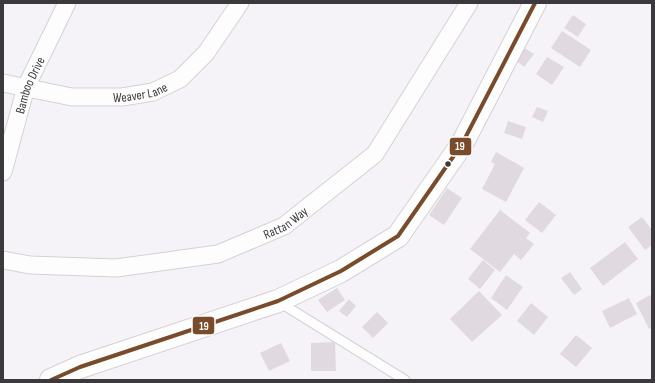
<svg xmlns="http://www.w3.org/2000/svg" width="655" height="383" font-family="'Sofia Sans Condensed',sans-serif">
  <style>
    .building { fill: #e1d9e0 }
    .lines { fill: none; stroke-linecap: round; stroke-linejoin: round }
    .lane-casing { stroke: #d4d1d5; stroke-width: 11 }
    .street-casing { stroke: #d4d1d5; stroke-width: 19 }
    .primary-casing { stroke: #d4d1d5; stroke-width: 24 }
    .lane { stroke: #fefdfe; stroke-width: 9 }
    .street { stroke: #fefdfe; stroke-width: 17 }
    .primary { stroke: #fefdfe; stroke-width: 22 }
    .bus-1-casing { stroke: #fff; stroke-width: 7 }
    .bus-1 { stroke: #7a4b2a; stroke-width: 4 }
    .bus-dot { fill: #3b393c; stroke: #fff; stroke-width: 1.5 }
    .labels { text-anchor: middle; stroke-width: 4; stroke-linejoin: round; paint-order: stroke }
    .street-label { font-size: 13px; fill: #3b393c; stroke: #fff }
    .line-badge { stroke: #fff; stroke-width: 1.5 }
    .badge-label { font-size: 11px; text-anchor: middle; font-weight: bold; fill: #fff }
  </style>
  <rect width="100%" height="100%" fill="#f6f3f8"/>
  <path class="building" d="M573,15L586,24L578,37L564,28Z
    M562,31L591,50L580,67L551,48Z
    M523,47L534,54L524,67L514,59Z
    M547,57L564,67L552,85L536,74Z
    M537,107L548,111L543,122L532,117Z
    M508,121L526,127L522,139L504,133Z
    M496,152L524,168L506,202L482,189L495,164L491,162Z
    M447,188L462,198L444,225L429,215Z
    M539,202L556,215L542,233L525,220Z
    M500,210L530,233L526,238L534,244L521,260L514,254L500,272L470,249Z
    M642,217L652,230V245L645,250L628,227Z
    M625,242L638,259L603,286L590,268Z
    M483,260L495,270L480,289L468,279Z
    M570,272L582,289L574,295L561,278Z
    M506,275L523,287L507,310L491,298Z
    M337,288L345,300L327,312L318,300Z
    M479,291L502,315L472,342L450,319Z
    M650,295L652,299V328L649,329L636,303Z
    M629,298L637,314L610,328L602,311Z
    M349,299L356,306L347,317L339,311Z
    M531,303L548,317L534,335L517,321Z
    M377,312L388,323L373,338L362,327Z
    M576,335L592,348L576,367L560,354Z
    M335,342L336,371H311V343Z
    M281,343L290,361L269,371L260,353Z"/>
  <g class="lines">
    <defs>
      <path id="lane" d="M279,302L405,380"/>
      <g id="street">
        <path id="s1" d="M3,83L72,97H122L153,92L180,79L206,53L240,3"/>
        <path id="s2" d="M3,172L26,87L67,3"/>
        <path id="s3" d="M3,260L30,265L116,268L218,254L284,226L375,154L469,3"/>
      </g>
      <path id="primary" d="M51,380L80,367L278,301L341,271L398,236L462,144L535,3"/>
    </defs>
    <use href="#lane" class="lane-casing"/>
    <use href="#street" class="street-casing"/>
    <use href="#primary" class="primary-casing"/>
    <use href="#lane" class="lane"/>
    <use href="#street" class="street"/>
    <use href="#primary" class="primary"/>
    <defs>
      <path id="bus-1" d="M51,380L80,367L278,301L341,271L398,236L462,144L535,3"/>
    </defs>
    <use href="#bus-1" class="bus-1-casing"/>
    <use href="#bus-1" class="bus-1"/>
  </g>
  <circle class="bus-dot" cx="448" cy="164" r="3.5"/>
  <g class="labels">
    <g class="street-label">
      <text dy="5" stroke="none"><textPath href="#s2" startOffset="91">Bamboo Drive</textPath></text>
      <text dy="5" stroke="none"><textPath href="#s1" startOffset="139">Weaver Lane</textPath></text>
      <text dy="5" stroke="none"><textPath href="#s3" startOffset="291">Rattan Way</textPath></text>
    </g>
  </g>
  <g class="line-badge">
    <rect x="449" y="137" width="23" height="19" rx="4" fill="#7a4b2a"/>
    <rect x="192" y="316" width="23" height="19" rx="4" fill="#7a4b2a"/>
  </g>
  <g class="badge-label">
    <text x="460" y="150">19</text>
    <text x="204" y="330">19</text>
  </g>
  <rect width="655" height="383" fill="none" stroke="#3b393c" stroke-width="8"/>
</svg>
